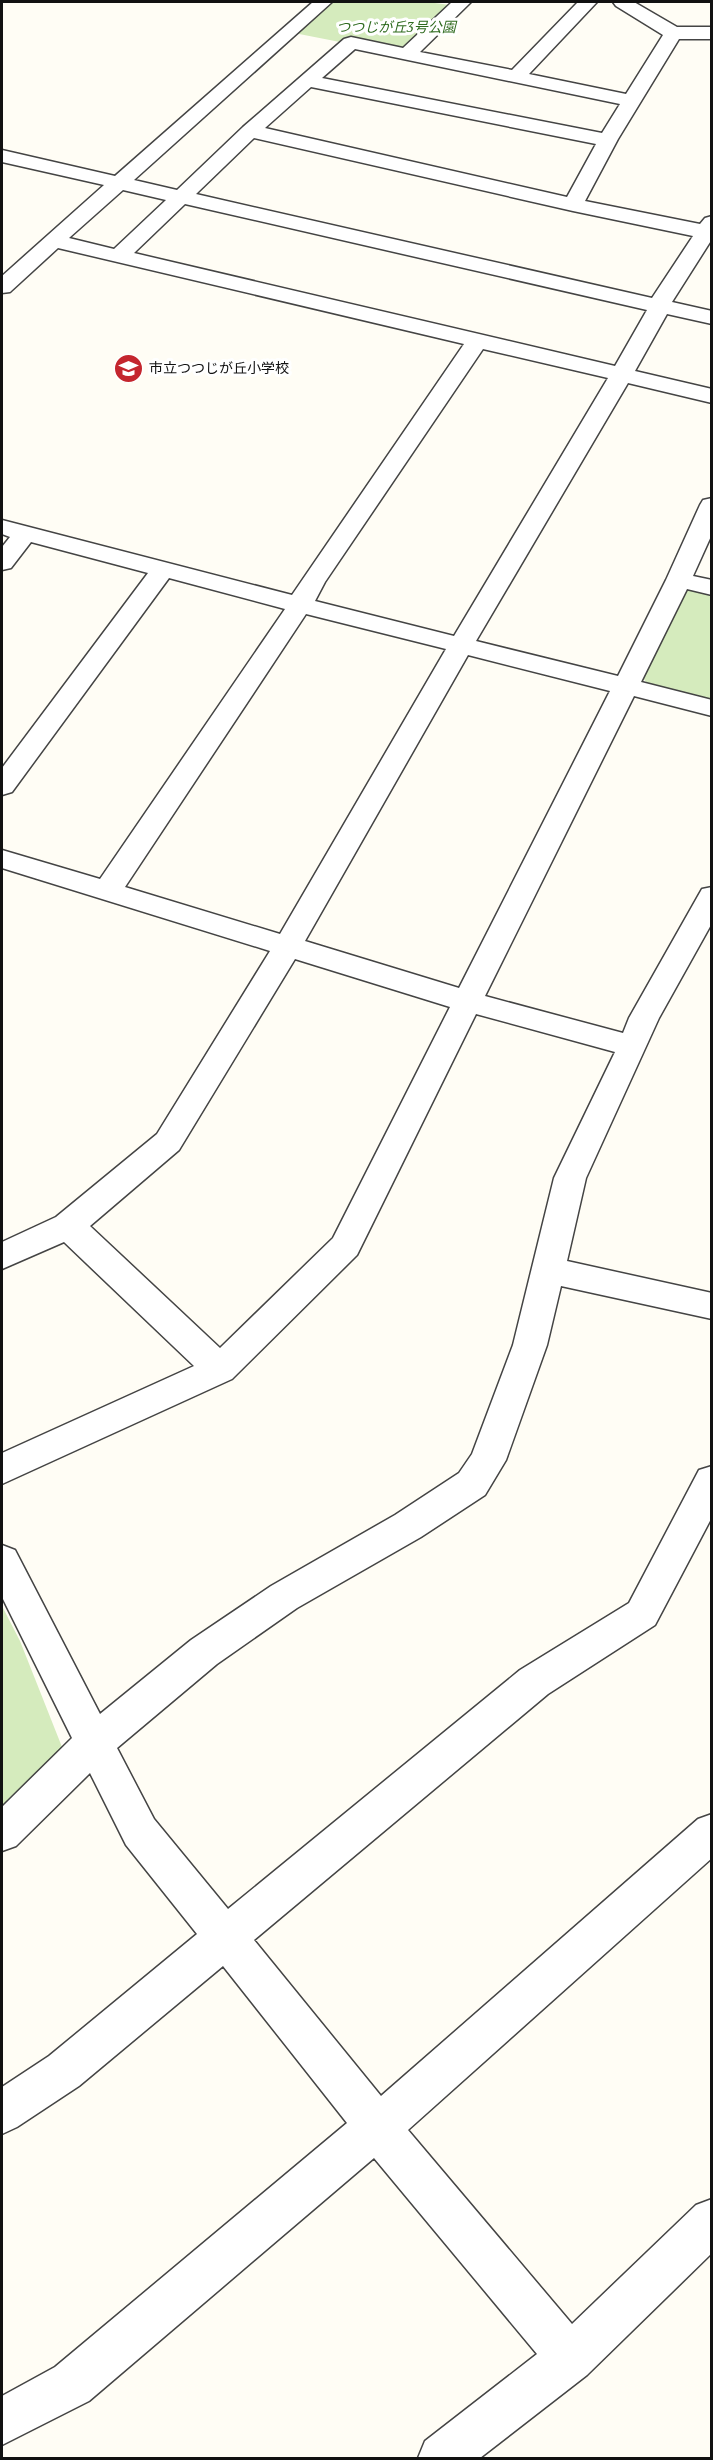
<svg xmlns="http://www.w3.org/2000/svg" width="713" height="2460" font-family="'PT Serif','Noto Sans JP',serif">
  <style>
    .green { fill: #d5ebbd }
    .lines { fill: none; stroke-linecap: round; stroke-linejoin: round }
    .minor-casing { stroke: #444; stroke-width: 3 }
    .minor { fill: #fff; fill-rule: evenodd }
    .labels { text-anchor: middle; stroke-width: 6; stroke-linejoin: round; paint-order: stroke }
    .far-park-label { font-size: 14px; font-style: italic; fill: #2f6b1f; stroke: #fff }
    .far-poi-label { font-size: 14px; fill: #111; stroke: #fff; text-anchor: start }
  </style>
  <rect width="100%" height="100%" fill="#fffdf5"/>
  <path class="green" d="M323,2H427L458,6L406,55L289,32Z
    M687,589H711V700L647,683L642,677Z
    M2,1606L20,1641L62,1747L2,1806Z"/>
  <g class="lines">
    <defs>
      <path id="minor" d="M313,2H332L134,180L177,190L243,127L344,39L351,37L403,48L452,2H471L420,52L512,70L578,2H597L529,74L626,94L663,35L616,6L613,2H634L677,27H712V39H679L618,139L585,201L700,224L705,218L712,216V239L672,302L712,311V324L667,314L635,371L712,389V403L628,383L476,641L618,676L666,580L700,505L703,500L712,498V534L693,576L712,580V595L687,589L641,682L712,700V716L634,696L485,996L623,1033L629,1018L698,896L702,889L712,887V923L659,1018L586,1178L567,1261L712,1293V1319L561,1286L547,1345L506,1460L485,1495L421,1537L297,1608L217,1664L117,1748L154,1819L228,1909L520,1670L629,1603L699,1470L712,1466V1517L655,1625L548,1694L254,1940L381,2096L698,1819L712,1814V1858L408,2130L572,2324L696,2205L712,2199V2253L587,2375L480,2458H418L425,2441L537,2354L374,2158L89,2401L2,2445V2396L55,2367L347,2123L223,1966L79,2086L17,2127L2,2134V2087L49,2056L197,1934L126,1845L90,1773L16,1846L2,1851V1807L72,1738L2,1597V1545L15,1550L100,1714L191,1640L271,1586L395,1515L459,1473L472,1454L513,1345L554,1178L615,1052L476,1014L357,1255L232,1379L2,1484V1453L194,1366L64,1242L2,1269V1242L56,1217L157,1134L270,951L2,868V850L100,879L285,609L169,578L12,792L2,795V768L148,573L31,542L11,568L2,570V547L10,537L2,534V520L292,595L464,344L58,248L10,292L2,293V276L104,185L2,162V150L115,176ZM355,49L620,104L602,133L322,78ZM311,87L596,144L567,197L265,128ZM254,138L573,211L693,236L652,298L196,194ZM123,190L166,200L114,249L69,238ZM185,204L647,310L615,366L134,253ZM483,349L608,378L454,636L315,601L325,582ZM306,614L446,649L280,934L125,887ZM468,655L610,691L459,988L305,941ZM295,959L450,1007L333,1238L220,1348L90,1226L179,1150Z"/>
    </defs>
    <use href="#minor" class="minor-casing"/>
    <use href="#minor" class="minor"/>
  </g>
  <defs>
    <symbol id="school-disc" viewBox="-11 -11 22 22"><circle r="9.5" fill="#c4262e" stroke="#fff"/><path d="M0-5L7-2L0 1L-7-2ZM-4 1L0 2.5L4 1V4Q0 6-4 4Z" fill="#fff"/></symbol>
  </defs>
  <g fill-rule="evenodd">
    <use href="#school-disc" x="112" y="352" width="33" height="33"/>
  </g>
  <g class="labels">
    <g class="far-park-label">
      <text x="396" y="32">つつじが丘3号公園</text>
    </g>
    <g class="far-poi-label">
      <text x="149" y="373">市立つつじが丘小学校</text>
    </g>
  </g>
  <rect width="713" height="2460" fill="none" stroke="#111111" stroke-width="6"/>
</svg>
